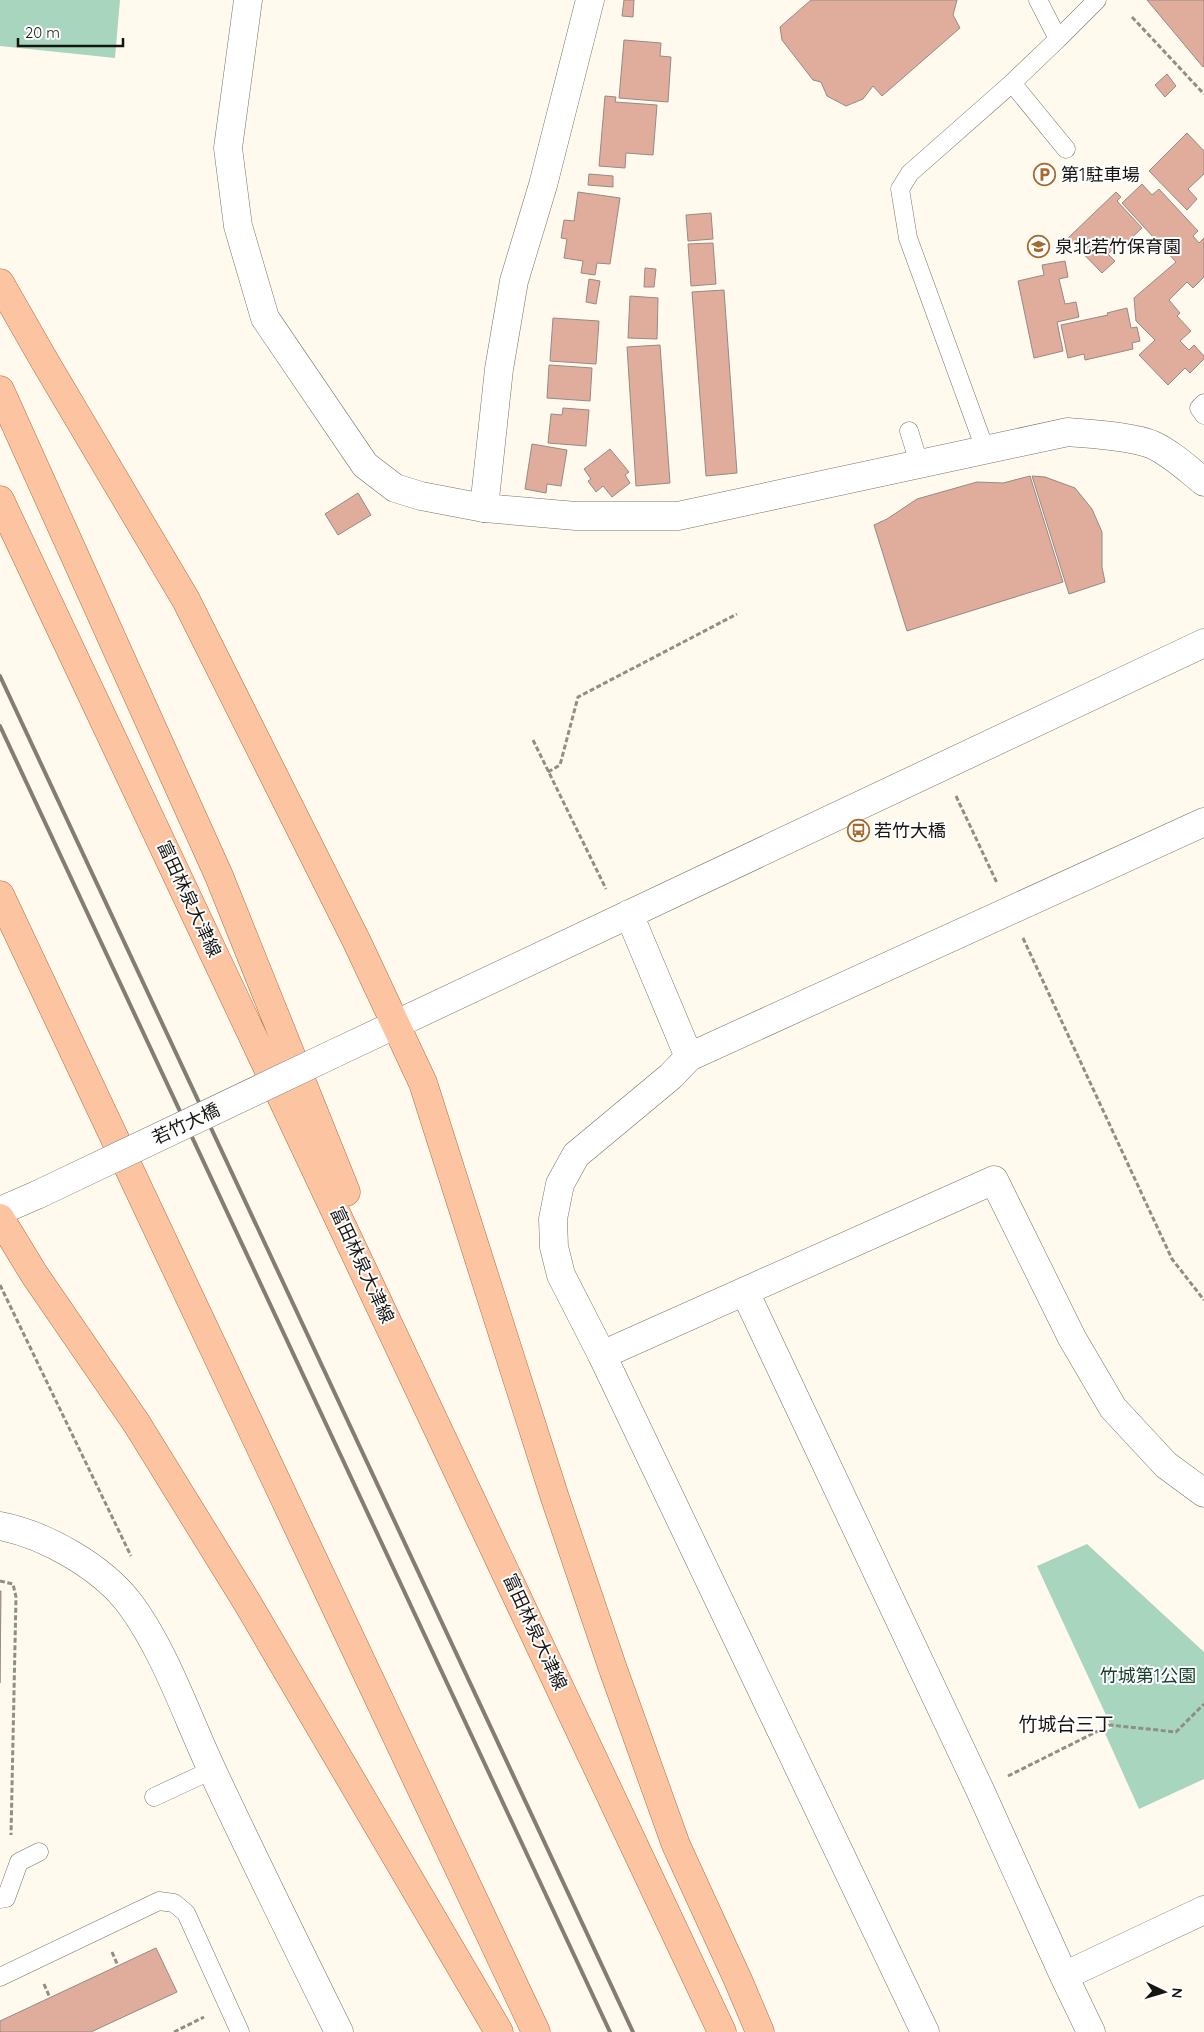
<svg xmlns="http://www.w3.org/2000/svg" width="1204" height="2032" font-family="Quicksand,'Noto Sans JP',sans-serif">
  <style>
    .green { fill: #a8d5be }
    .building { fill: #e0ad9c; stroke: #978985 }
    .lines { fill: none; stroke-linecap: round; stroke-linejoin: round }
    .lane-casing { stroke: #767267; stroke-width: 19 }
    .street-casing { stroke: #767267; stroke-width: 29 }
    .secondary-casing { stroke: #767267; stroke-width: 29 }
    .primary-casing { stroke: #ac6d46; stroke-width: 29 }
    .path { stroke: #918e85; stroke-width: 3; stroke-dasharray: 5 2.5; stroke-linecap: butt }
    .lane { stroke: #fff; stroke-width: 18 }
    .street { stroke: #fff; stroke-width: 28 }
    .secondary { stroke: #fff; stroke-width: 28 }
    .primary { stroke: #fdc4a1; stroke-width: 28 }
    .rail { stroke: #827e76; stroke-width: 4 }
    .secondary-bridge-casing { stroke: #767267; stroke-width: 29; stroke-linecap: butt }
    .secondary-bridge { stroke: #fff; stroke-width: 28 }
    .labels { text-anchor: middle; stroke-width: 4; stroke-linejoin: round; paint-order: stroke }
    .poi-label { font-size: 18px; fill: #171511; stroke: #fff; text-anchor: start }
    .street-label { font-size: 18px; fill: #171511; stroke: #fff }
    .park-label { font-size: 18px; fill: #143e2d; stroke: #fff }
    .neighbourhood-label { font-size: 19px; fill: #171511; stroke: #fff }
  </style>
  <rect width="100%" height="100%" fill="#fffaed"/>
  <path class="green" d="M0,0H120L115,58L0,46Z
    M1087,1544L1204,1652V1779L1139,1809L1104,1731L1112,1728L1037,1566Z"/>
  <path class="building" d="M624,0H634L633,17L622,16Z
    M811,0H957L953,15L960,28L882,96L873,86L863,99L846,106L827,96L821,82L813,80L782,40L780,27Z
    M1147,0H1204V66L1203,67Z
    M624,40L661,43L660,56L671,57L668,102L619,98Z
    M1167,74L1176,86L1165,97L1155,85Z
    M605,96L616,97L615,102L657,105L653,155L626,153L625,168L599,166Z
    M1187,133L1204,151V174L1188,189L1197,199L1187,210L1149,171Z
    M589,174L613,176V187L588,185Z
    M1142,184L1152,195L1159,189L1198,231L1193,236L1199,243L1204,238V277L1193,288L1187,282L1169,300L1180,313L1177,316L1191,331L1180,341L1189,350L1194,345L1204,356V359L1190,373L1185,368L1168,385L1139,355L1155,340L1136,321L1134,298L1176,262L1122,203Z
    M578,192L620,198L610,264L597,263L595,275L581,273L583,261L564,258L567,239L561,238L564,220L574,221Z
    M1116,192L1121,197L1117,201L1142,228L1125,244L1122,241L1108,254L1115,261L1102,273L1068,238Z
    M711,213L713,239L688,241L686,215Z
    M713,243L716,284L691,286L688,244Z
    M1065,261L1068,277L1059,279L1065,304L1076,302L1079,317L1057,322L1063,351L1034,358L1018,281L1044,275L1042,265Z
    M645,268L656,269L654,287H644Z
    M589,279L600,281L596,304L586,302Z
    M724,290L737,473L706,476L692,292Z
    M630,296L658,298L657,339L628,338Z
    M1127,308L1131,328L1137,327L1140,341L1132,343L1133,349L1085,360L1084,354L1068,358L1061,325L1108,315L1107,313Z
    M553,318L599,321L596,364L550,361Z
    M660,345L670,483L636,486L627,347Z
    M549,365L592,368L590,401L547,398Z
    M563,408L589,410L586,446L548,443L551,414L562,415Z
    M532,444L567,450L561,486L547,484L546,493L525,489Z
    M610,449L629,472L625,475L630,483L612,497L603,486L596,492L588,481L591,479L584,469Z
    M1030,476L1063,582L907,631L874,525L887,519L917,499L977,482L1003,483Z
    M1032,476L1045,477L1075,488L1092,509L1102,532V567L1105,582L1069,594Z
    M358,493L371,515L338,535L325,514Z
    M0,1591H1L0,1683Z
    M156,1948L177,1992L91,2032H0V2021Z"/>
  <g class="lines">
    <defs>
      <path id="lane" d="M1058,39L1097,0
        M1012,83L1066,149
        M1204,403L1199,408L1204,415
        M909,431L919,463
        M985,449L908,238L900,189L910,173L1012,83L1058,39L1038,0
        M154,1797L212,1770
        M0,1899L6,1898L19,1862L39,1852
        M0,1977L159,1901L174,1903L186,1913L240,2032"/>
      <path id="street" d="M484,508L499,369L514,281L543,185L590,0
        M689,1057L1204,822
        M745,1292L980,1790L1064,1976L1091,2032
        M602,1355L994,1180L1072,1338L1113,1408L1166,1465L1204,1493
        M1064,1976L1204,1910"/>
      <path id="secondary" d="M248,0L228,148L238,226L265,318L365,465L395,488L421,496L484,508L576,516H678L1068,432C1090,434 1133,436 1153,445C1172,454 1188,469 1204,482
        M629,914L689,1057L671,1076L576,1155L560,1184L553,1219L554,1247L561,1275L602,1355L925,2032
        M333,1054L1204,643
        M0,1211L39,1194
        M0,1526C46,1535 102,1567 130,1604C165,1651 187,1717 212,1770C253,1858 296,1945 339,2032"/>
      <path id="primary" d="M0,283L44,360L186,600L357,942L423,1083L555,1498L613,1669L676,1845L738,1980L760,2032
        M0,390L219,876L346,1192
        M0,500L722,2032
        M0,895L536,2032
        M0,1218L34,1274L137,1424L248,1604L499,2032"/>
    </defs>
    <use href="#lane" class="lane-casing"/>
    <use href="#street" class="street-casing"/>
    <use href="#secondary" class="secondary-casing"/>
    <use href="#primary" class="primary-casing"/>
    <path class="path" d="M1132,17L1204,94
      M533,740L606,889
      M548,772L560,765L578,697L737,614
      M956,796L997,883
      M1023,938L1172,1259L1204,1300
      M0,1285L131,1556
      M0,1581L13,1584L16,1597L11,1835
      M1008,1776L1110,1725L1176,1732L1204,1704
      M112,1952L118,1966
      M44,1984L50,1998
      M174,2032L204,2017"/>
    <use href="#lane" class="lane"/>
    <use href="#street" class="street"/>
    <use href="#secondary" class="secondary"/>
    <use href="#primary" class="primary"/>
    <path class="rail" d="M0,676L633,2032
      M0,726L610,2032"/>
    <defs>
      <path id="secondary-bridge" d="M39,1194L333,1054"/>
    </defs>
    <use href="#secondary-bridge" class="secondary-bridge-casing"/>
    <use href="#secondary-bridge" class="secondary-bridge"/>
  </g>
  <defs>
    <symbol id="parking-ring" viewBox="-11 -11 22 22"><circle r="9.5" fill="#fff" stroke="#a76a2e" stroke-width="1.5"/><path d="M-3.5-5.5H1a3.5 3.5 0 0 1 0 7H-1V5.5H-3.5ZM-1-3.4V-.6H.8a1.4 1.4 0 0 0 0-2.8Z" fill="#a76a2e"/></symbol>
    <symbol id="school-ring" viewBox="-11 -11 22 22"><circle r="9.5" fill="#fff" stroke="#a76a2e" stroke-width="1.5"/><path d="M0-5L7-2L0 1L-7-2ZM-4 1L0 2.5L4 1V4Q0 6-4 4Z" fill="#a76a2e"/></symbol>
    <symbol id="bus-ring" viewBox="-11 -11 22 22"><circle r="9.5" fill="#fff" stroke="#a76a2e" stroke-width="1.5"/><path d="M-5-6H5V4H4V6H2V4H-2V6H-4V4H-5ZM-3.5-4V0h7V-4ZM-3.5 1.2v1.5H-2V1.2ZM2 1.2v1.5H3.5V1.2Z" fill="#a76a2e"/></symbol>
  </defs>
  <g fill-rule="evenodd">
    <use href="#parking-ring" x="1032" y="162" width="25" height="25"/>
    <use href="#school-ring" x="1026" y="234" width="25" height="25"/>
    <use href="#bus-ring" x="846" y="818" width="25" height="25"/>
  </g>
  <g class="labels">
    <g class="poi-label">
      <text x="1061" y="181">第1駐車場</text>
      <text x="1055" y="253">泉北若竹保育園</text>
      <text x="874" y="837">若竹大橋</text>
    </g>
    <g class="street-label">
      <text transform="translate(189 899) rotate(65)" y="6">富田林泉大津線</text>
      <text transform="translate(186 1124) rotate(-25)" y="6">若竹大橋</text>
      <text transform="translate(362 1265) rotate(65)" y="6">富田林泉大津線</text>
      <text transform="translate(535 1632) rotate(65)" y="6">富田林泉大津線</text>
    </g>
    <g class="park-label">
      <text x="1148" y="1682">竹城第1公園</text>
    </g>
    <g class="neighbourhood-label">
      <text x="1066" y="1731">竹城台三丁</text>
    </g>
  </g>
  <g transform="translate(1164 1992) rotate(95)" stroke="#ffffff" stroke-width="4" paint-order="stroke">
  <path d="M0-4L9 19L0 12L-9 19Z" fill="#171511"/>
  <text y="-8" font-size="14" font-weight="bold" text-anchor="middle" fill="#171511">N</text>
  </g>
  <path d="M18 38v8h105v-8" fill="none" stroke="#171511" stroke-width="2.5"/>
  <text x="25" y="38" font-size="15" fill="#171511" stroke="#ffffff" stroke-width="4" paint-order="stroke">20 m</text>
</svg>
